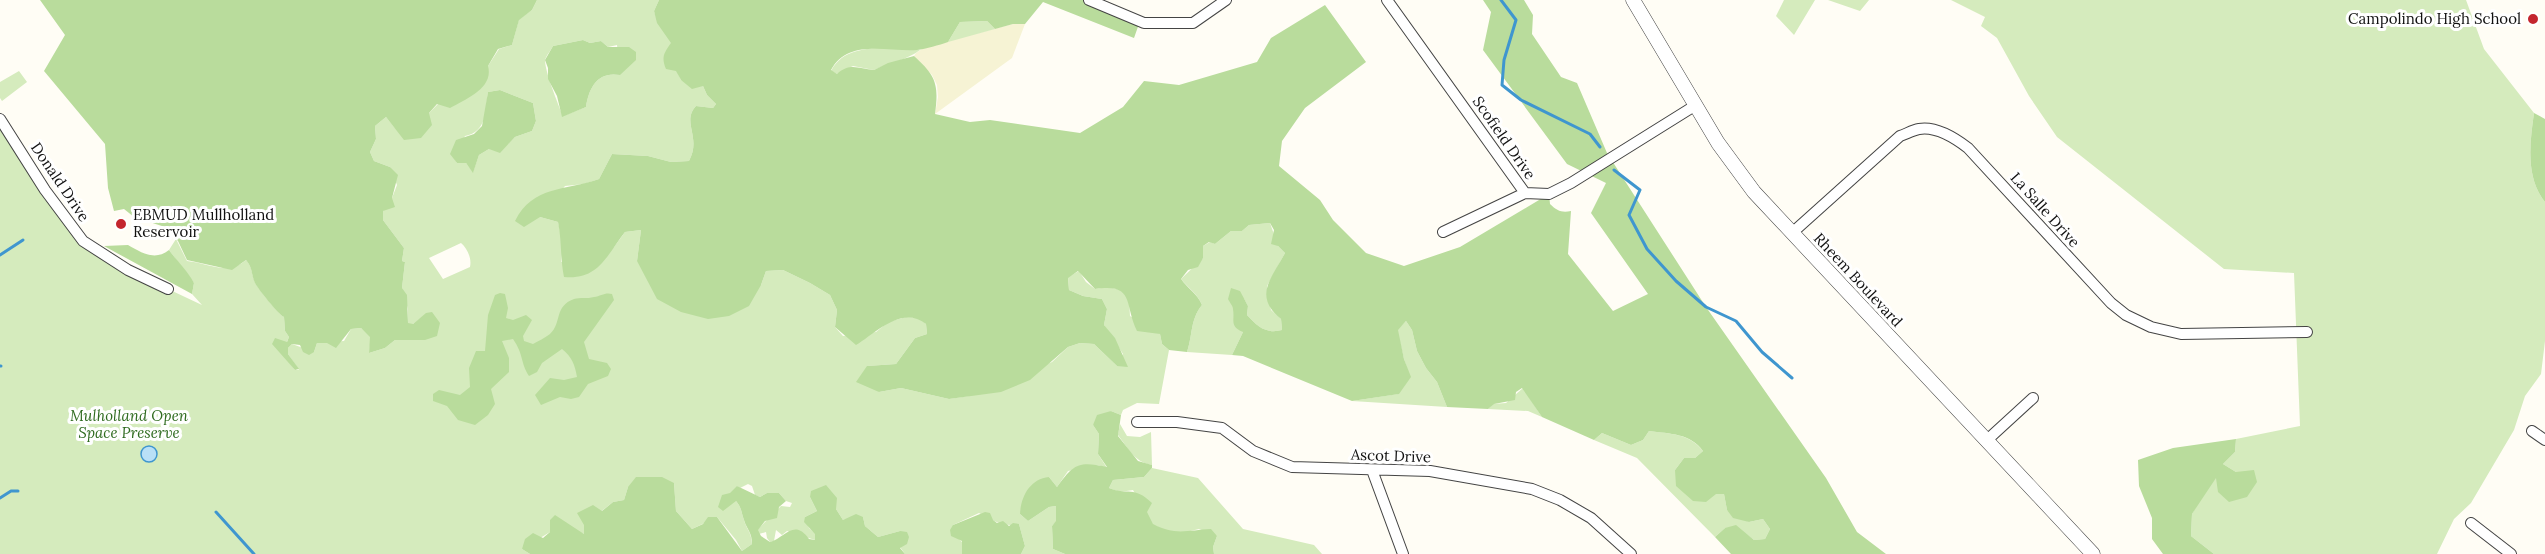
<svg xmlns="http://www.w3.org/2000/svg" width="2545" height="554" font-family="Lora,serif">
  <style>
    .farmland { fill: #f6f3d4 }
    .green { fill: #d5ebbd; fill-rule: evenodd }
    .forest { fill: #b9dc9c }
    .water { fill: #b9e0f7; stroke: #3f96cf; stroke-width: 1.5 }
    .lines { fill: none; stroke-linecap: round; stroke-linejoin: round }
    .stream { stroke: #3f96cf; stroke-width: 3 }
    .minor-casing { stroke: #444; stroke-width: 12 }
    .tertiary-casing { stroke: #444; stroke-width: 15 }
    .minor { stroke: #fff; stroke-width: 10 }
    .tertiary { stroke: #fff; stroke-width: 14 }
    .poi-dot { fill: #c4262e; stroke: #fff; stroke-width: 2 }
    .labels { text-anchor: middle; stroke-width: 6; stroke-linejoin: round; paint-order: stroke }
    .poi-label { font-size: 15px; fill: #111; stroke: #fff; text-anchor: end }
    .street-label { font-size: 15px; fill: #111; stroke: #fff }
    .park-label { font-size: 15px; font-style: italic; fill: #2f6b1f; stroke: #fff }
  </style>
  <rect width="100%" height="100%" fill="#fffdf5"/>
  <path class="farmland" d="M1013,24H1025L1012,58L935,114L938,97L937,85L932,75L914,56L916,53L925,47Z"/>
  <path class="green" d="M537,0H659L654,11C657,23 666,30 671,41C676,54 674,67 681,80L703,86L707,95L716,104L713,108L696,106C681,122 702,137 689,161L671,162L648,156L612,154L599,179L584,184L565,186L540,217L558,222L563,244L561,262L614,247L625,232L641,230L637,261L761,285L766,271L783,270L810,283L830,295L837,310L835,327L843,336L876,332L888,322L906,317L919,318L926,324L927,334L915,338L896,364L867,366L879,392L901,388L949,399L969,396L1052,362L1068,347L1080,343L1094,344L1117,366L1123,354L1104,325L1107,309L1102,299L1083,296L1069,290L1068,277L1079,271L1086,282L1095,289L1108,287L1121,290L1129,299L1130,316L1160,334L1162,344L1169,350L1159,404L1137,403L1123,410L1121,415L1111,411L1093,425L1099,434L1098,454L1107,468L1098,465L1068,471L1057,487L1049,477L1020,514L1028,521L1049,507L1056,506V522L1052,526L1053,549L1065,554H1021L1025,546L1019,524C1003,528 993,520 979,513L953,525L957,537L962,542L963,554H905L900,547V531L878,537L865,526L863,517L843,520L836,509L810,497L817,511L805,517L809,528L816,534L815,540L787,531L782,535L776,530L774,541L770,542L767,538L766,532L759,534L757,530L781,506L790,507L792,503L786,501L779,493H767L760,497L755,495L752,486L748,484L740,488L737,486L736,501C742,508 741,512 744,520C747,531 751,530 752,544L742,551L736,540L717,517L692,529L676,511L674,483L628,487L624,500L613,502L584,525V534L550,520V532L522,549L530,554H0V127L83,241L168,289L202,305L192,294L194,283L169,250L176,239L187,261C208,263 228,276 246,260C253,268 251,273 255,282C257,288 279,314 284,317L285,331L289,337L282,353L295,370H299L288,354V348L292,344L314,352L317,343L344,341L351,329L361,328L371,337L369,353L385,348L395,340H425L426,314L413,324H408V309L402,288L405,262L402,261L404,248L383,220V211L392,198L397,185L390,167L374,161L370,152L376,139L375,126L386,117L395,128L429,113L438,104L488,66L499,49L512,45L519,19L532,10ZM583,40L590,43L601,41L608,47L617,45L620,75C598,71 589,87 586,107L563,116C558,104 545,72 545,60C546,56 551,50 553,46ZM500,90L533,103L536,121L532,131L515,137L508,144L489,149L479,155L473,172L466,163H457L454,158L465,136C487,132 485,111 488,92ZM461,243C467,248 472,258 470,267L443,279L429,258Z
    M1784,0H1815L1794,35L1776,16Z
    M1828,0H1869L1860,11Z
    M1951,0H2466L2484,49L2534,113C2530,142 2525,177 2545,202V341L2541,374L2525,396L2514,430L2471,503L2454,519L2437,554H2214L2191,536L2192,514L2202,496L2216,477L2236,472L2223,464L2235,452L2236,439L2300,426L2294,273L2224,269L2057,137L2029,96L1997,38L1981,26L1985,17Z
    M987,21L995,29L948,42L960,22Z
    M895,48L920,50C907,60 889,63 874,70L853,66L837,74L831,71C843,47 872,48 895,48Z
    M19,71L27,82L2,101L0,98V82Z
    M1270,223L1278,246L1285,253L1267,286L1271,310L1281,319L1282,330C1266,334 1258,327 1247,315L1248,306L1244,299L1234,310L1243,332L1232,355L1187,352C1193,334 1190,320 1202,305C1197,293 1189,289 1181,279L1203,258V246L1210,242L1215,244L1231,231H1242L1249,225Z
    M1406,321L1412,330L1417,351L1426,368L1437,382L1447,407L1352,401L1398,394L1410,377L1404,359L1397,330Z
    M1523,388L1542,417L1528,411L1488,409L1493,404L1506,403Z
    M1120,424L1127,436L1140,437L1151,432L1152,465C1134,462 1128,448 1118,435Z
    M1649,431C1670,434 1689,433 1703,451L1695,458H1684L1675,470L1716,494H1724L1727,510L1749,522L1763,519L1770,529L1765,539L1754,540L1746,534L1725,528L1715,537L1637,458L1594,440L1602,433L1631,445L1643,440Z
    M1152,468L1198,478L1243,529L1314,545L1322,554H1214L1213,547L1217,536L1199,529L1182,533L1165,530L1153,525L1133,490L1120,492L1109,488L1113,480L1144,477Z"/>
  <path class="forest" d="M40,0H537L532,10L519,20L512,45L498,49L488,66C494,88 466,99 450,108L437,104L429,113L432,125L421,138L404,140L386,117L375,126L376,139L370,152L374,161L390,167L398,175L392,198L395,207L383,211V220L404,248L402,261L405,262L402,288L407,295L408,323L413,324L426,313L432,312L440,323L437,336L425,340H395L385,348L369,353L370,337L361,328L351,329L336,348L327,343H317L314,352L309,355L303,352L300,345L292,344L288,348V354L299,369L295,370L272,344L275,338L287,342L289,337L285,331L284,317C278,314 258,289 255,283C251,274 253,268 246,260L232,270L187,260L178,241L165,227L134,217L124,209L114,211L108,188L105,144L44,71L65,35Z
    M659,0H1089L1140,21L1134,38L1043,2L1025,24H1013L995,29L987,21L960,22L948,42C939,45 926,49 917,50C888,52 848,38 831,70L837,74C850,62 859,69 874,70L888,63L914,56C936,76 939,84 935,114L970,122L990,120L1080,133L1123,107L1144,81L1179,85L1257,62L1271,38L1325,5L1366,62L1305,108L1282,141L1279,166L1320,200L1333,220L1366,253L1404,266L1460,247L1549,194L1550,204C1557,211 1562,213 1571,211L1568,254L1613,311L1648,294L1591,213L1606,183L1567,164L1483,50L1491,12L1483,0H1524L1533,15L1532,34L1561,77L1577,83L1607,153L1706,307L1826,478L1857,532L1886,554H1731L1715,537L1725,528L1736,525L1754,540L1765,539L1770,529L1763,519L1749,522L1733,518L1727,510L1724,494H1716L1706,502L1693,501L1676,486L1675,470L1684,458H1695L1703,451C1690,433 1670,434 1649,431L1643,440L1631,445L1602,433L1594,440L1542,417L1522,388L1516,392L1515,400L1494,404L1488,409L1447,407L1437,382L1426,368L1417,351L1412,330L1406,321L1398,330L1404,359L1411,377L1399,394L1352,401L1243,356L1232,355L1243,332C1229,326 1235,321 1233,309C1233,306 1230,303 1228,299L1231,288L1240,291L1248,306L1247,315C1258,327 1266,334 1282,330L1281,319C1253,296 1271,279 1285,253L1278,246L1271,244L1274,230L1270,223L1249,225L1242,231H1231L1215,244L1209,242L1203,246V258L1198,267L1188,270L1181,279C1188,289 1197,293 1202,305C1190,320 1193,334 1187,352L1169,350L1162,344L1160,334L1137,331C1124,304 1135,283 1095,289L1078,271L1068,278L1069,290L1083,296L1102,299L1107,309L1104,325L1115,338L1128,367L1117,366L1094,344L1080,343L1068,347L1030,380L1001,392L949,399L901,388L879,392L856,382L867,366L896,364L915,338L927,334L926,324C902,305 877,332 856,345L835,327L837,310L830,295L810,283L783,270L766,271L761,285L749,306L729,316L708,319L681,312L657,299L637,261L641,230L625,232C606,256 599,280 564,277C560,258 562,241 558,222L540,217L524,227L515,221C533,185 566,191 599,179L612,154L648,156L671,162L689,161C702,137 681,122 696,106L713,108L716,104L707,95L703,86L692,89L681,80L676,71L666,69C661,57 664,53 671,43L657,23L654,11Z
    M583,40L590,43L601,41L608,47H629L636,52V60L620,75C598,71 589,87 586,107L562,117L557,96L548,79V68L545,60L553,46Z
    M500,90L533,103L536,121L532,131L515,137L500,153L489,149L479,155L473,173L466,163H457L450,154L456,140L474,134L482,126L488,92Z
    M2534,113L2545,119V202C2525,177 2530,142 2534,113Z
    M128,245C142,253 155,261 169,250C177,261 187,270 194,283L192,294L104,246Z
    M500,293L505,294L508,308L506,318L513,320L526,315L532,320L523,336L524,341L533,344C538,341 545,338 550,334C562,323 554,306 574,299C580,297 587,299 594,297C601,296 605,292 612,294L614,300L584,342L589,359L607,363L611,369L608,376L588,384L579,397L571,399L560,397L541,405L535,395L550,378L564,380L577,377C575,365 572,357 562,349L542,363L537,372L529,376C520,362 524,355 513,339L502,341L509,358V372L491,389L495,404L488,415L475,425L458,420L447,406L433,401V394L439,390L460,395L470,387L469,368L476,351H485L488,315L495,295Z
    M1111,411L1121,415L1118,436L1138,461L1152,465V468L1144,477L1113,480L1109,488C1129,496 1133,485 1152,503L1147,512L1153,524C1175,536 1188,530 1211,529L1217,536L1213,547L1214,554H1065L1053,549L1052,526L1056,521V506L1049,507L1028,521L1020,514C1021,496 1030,479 1049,477L1057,487C1074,464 1078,461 1107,467L1098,454L1099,434L1093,425L1097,415Z
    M2236,439L2235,452L2223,464L2236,472L2254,470L2257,482L2247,497L2229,502L2218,492L2216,478L2192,514L2191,536L2214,554H2163L2152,539V518L2139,486L2138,460L2173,448Z
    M636,477H662L674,483L676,511L692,529L703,524L708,517H717L742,551L752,544C752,532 747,530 744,520C741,512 742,508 736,501L723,511L718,507L722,495L730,493L737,486L760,497L767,493H779L786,501L779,507L777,518L765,521L758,530L761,536L770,542C785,538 794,518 809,539L815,540V534L804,522L805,517L817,511L810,497L811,491L826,485L837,498L836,509L843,520L856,514L863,517L865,526L878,537L900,531L907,532L909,537L907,544L900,548L905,554H530L522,549L525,539L533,533L543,538L550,532V520L555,515L584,534V525L577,513L593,505L602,511L613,502L624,500L628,487Z
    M985,512L990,513L993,520L997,523L1003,521L1009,526L1013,523L1019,524L1025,546L1021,554H962V541L951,536L950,530L953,525Z"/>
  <path class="water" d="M141 454a8 8 0 1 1 16 0a8 8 0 1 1-16 0Z"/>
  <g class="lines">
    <path class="stream" d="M1501,0L1516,20L1504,60L1502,85L1521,100L1590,134L1600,147
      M1614,170L1640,190L1629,215L1647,249L1676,281L1706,307L1736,321L1762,352L1792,378
      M0,255L23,240
      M0,366H1
      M0,498L11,491H18
      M216,512L254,554"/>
    <defs>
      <path id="minor" d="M1089,0L1144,23H1193L1226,0
        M1387,0L1525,193
        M0,119L45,190L83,241L128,270L168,289
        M1443,232L1525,193L1549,194L1571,183L1696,105
        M1792,233L1900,136C1906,134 1913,130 1919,129C1936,126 1955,138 1968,148L2111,303L2126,315L2151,327L2181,334L2307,332
        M1137,422H1177L1222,428L1253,451L1292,467L1430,471L1532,489L1560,500L1591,518L1631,554
        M2532,431L2545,440
        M1986,441L2033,398
        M1372,470L1403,554
        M2471,523L2511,554"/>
      <path id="tertiary" d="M1633,0L1718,143L1754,192L2093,554"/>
    </defs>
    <use href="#minor" class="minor-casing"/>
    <use href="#tertiary" class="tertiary-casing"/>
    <use href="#minor" class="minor"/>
    <use href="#tertiary" class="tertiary"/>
  </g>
  <g class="poi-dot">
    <circle cx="2533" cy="19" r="6"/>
    <circle cx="121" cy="224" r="6"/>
  </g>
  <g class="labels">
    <g class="poi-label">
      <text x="2521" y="24">Campolindo High School</text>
      <text x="133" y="220" text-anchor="start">EBMUD Mullholland<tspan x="133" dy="17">Reservoir</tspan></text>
    </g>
    <g class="street-label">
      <text transform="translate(1504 138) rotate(55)" y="5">Scofield Drive</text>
      <text transform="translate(60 182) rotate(56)" y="5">Donald Drive</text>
      <text transform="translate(2045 210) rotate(48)" y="5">La Salle Drive</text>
      <text transform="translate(1858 280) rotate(47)" y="5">Rheem Boulevard</text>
      <text transform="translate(1391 456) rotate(2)" y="5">Ascot Drive</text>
    </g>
    <g class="park-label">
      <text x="129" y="421">Mulholland Open<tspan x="129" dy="17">Space Preserve</tspan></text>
    </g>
  </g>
</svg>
